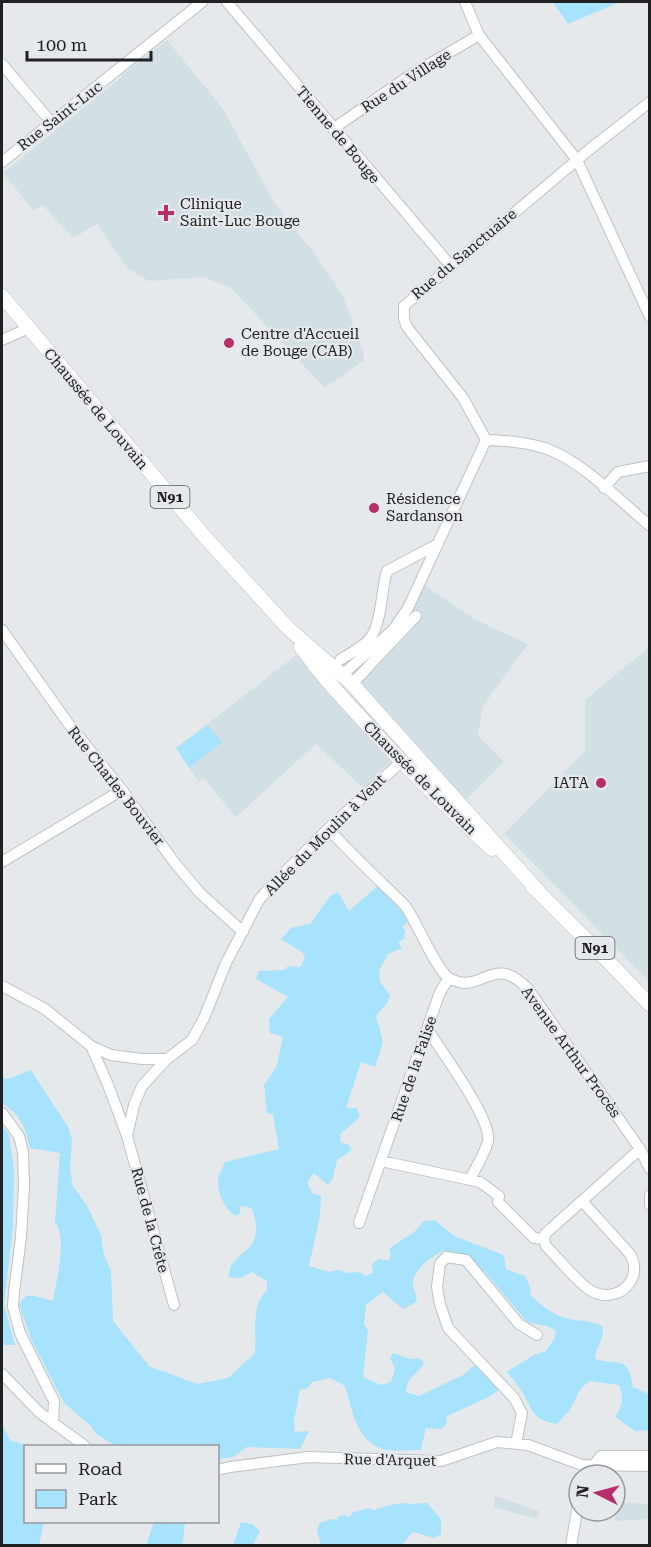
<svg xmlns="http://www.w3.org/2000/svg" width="651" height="1547" font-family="'Roboto Serif',serif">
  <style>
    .built { fill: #d2dfe4 }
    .green { fill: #a7e3fc }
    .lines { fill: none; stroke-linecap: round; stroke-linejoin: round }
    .minor-casing { stroke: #bec2c4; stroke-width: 12 }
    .major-casing { stroke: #bec2c4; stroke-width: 15 }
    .minor { stroke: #fff; stroke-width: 10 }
    .major { stroke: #fff; stroke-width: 14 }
    .poi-dot { fill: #b82e6a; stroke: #e5e9eb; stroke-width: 2 }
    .labels { text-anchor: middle; stroke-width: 4.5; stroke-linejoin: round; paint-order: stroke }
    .shield { fill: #e5e9eb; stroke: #5a5d5e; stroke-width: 1.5 }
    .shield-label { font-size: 14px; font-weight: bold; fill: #1f2122 }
    .street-label { font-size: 15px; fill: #1f2122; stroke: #e5e9eb }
    .poi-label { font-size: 15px; fill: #1f2122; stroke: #e5e9eb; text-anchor: start }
  </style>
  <rect width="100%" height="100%" fill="#e5e9eb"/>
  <path class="built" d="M167,40L223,109L275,204L314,253L342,294L363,351L364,360L325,388L231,288L204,277L149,281L127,268L97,224L73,238L42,204L34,211L3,173L117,81L123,74Z
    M424,585L476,620L528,644L482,707L478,736L504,762L462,804L409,744L363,788L316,744L236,817L204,779L199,782L176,748L303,650L343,675L393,630Z
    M649,647V981L504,834L585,751V700Z
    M495,1496L539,1511L537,1519L493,1507Z
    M617,1502L649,1504V1519L614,1521Z"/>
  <path class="green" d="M553,2H620L568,24Z
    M208,725L222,742L189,768L176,748Z
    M378,886L407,917V924L402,926L405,931L404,939L398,942L402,948L388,954L379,971L380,982L390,995L387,1003L376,1016L383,1042L375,1067L361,1062L346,1108H357L360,1115L356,1121L340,1134L341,1143L348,1144L352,1150L337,1160L333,1178L328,1185L314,1173L307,1182L312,1193L321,1196L320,1216L309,1266L329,1272L339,1270L347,1273L359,1272L366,1276L373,1272L372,1264L379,1259L389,1261L391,1256L389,1249C400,1239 416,1235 423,1221L435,1220L454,1236L501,1254L504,1256L506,1269L525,1276L530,1287L531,1296C542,1306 551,1313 565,1318C578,1322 591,1319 603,1327C604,1340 596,1347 595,1359C622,1366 627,1355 633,1387L649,1394V1430L635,1431L615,1417C623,1404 624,1399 619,1385L590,1381L581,1388L569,1411L557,1424C529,1420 533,1407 519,1387C515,1381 510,1377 507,1372L534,1355L546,1351L554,1339L556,1331L547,1326L527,1322L484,1271L469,1272L444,1250C433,1257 414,1267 413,1283C413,1290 418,1295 416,1302L403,1309L383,1292L366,1305L364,1324L368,1331L363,1377L381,1385L391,1382L395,1369L390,1358L393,1353L410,1359L419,1358L424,1362C419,1374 406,1377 406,1392L419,1396L463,1375L475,1365L501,1388L491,1396L447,1416L446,1424L442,1429L426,1428L421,1450C409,1450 393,1452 382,1449C355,1438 353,1411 345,1386L330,1378L312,1382L307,1389H300L294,1421L295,1432L309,1431L300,1449L247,1447L233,1457L218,1459V1446H116L96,1434L91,1426L64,1403L31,1339L19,1304L26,1296H35L53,1301C56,1282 68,1237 55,1222L60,1153L30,1148C24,1124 22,1117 2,1103V1077L8,1079L31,1070L68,1127L72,1139L70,1170L73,1186L87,1206L101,1235L104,1255L111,1271L113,1321L149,1366L197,1384L228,1378L255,1353C257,1331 250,1307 267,1290V1281L252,1272L240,1278L229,1277C227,1250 269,1256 252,1209L247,1206L240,1207V1213L237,1216C225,1211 218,1194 218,1181C218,1175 223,1167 225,1162L279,1149L273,1114L267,1113L264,1085L276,1068L283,1038L281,1036L270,1033L269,1019L288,997L256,979L259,971L284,970L288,966L300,967L305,958L303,953L281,939L291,928L310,924L330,896L338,892L349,911Z
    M2,1125L9,1135L14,1170L13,1227L4,1305L15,1345H5L2,1340Z
    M2,1425L10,1440L28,1446H26V1522H44L39,1545H2Z
    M407,1503L409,1504L427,1503L441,1519V1534L434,1538L413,1532L402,1545H321L317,1530L320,1523L331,1519L337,1520L338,1517L344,1515L350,1517L352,1513L368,1508L375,1510L393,1504Z
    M154,1522H185L183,1542L179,1545H146Z
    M241,1522L252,1524L260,1531L253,1545H233Z"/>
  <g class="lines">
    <defs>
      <path id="minor" d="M227,2L451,266
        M465,2L479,35L577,160L650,317
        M2,64L51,122
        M333,129L409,76L479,35
        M2,162L202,2
        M2,340L29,328
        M486,440L463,398L407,327L404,319V306L590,149L650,102
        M604,488L618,472L650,466
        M2,630L68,723L122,790L174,862L200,893L243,932
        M340,660C350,653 364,647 371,637C382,621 381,590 387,571L438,544
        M342,675L393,630L408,608L486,440C507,441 530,442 550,450C586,465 620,501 650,526
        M352,684L416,616
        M328,829C345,846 362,864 380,881C388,890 399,898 406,907C416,921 437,971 449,978C482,997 492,951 528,989L640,1149L650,1169
        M2,862L122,790
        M2,986L45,1009L91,1046L111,1055L142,1059H167L192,1040L204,1018L226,963L259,900L270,887L328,829L401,762
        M428,1030C441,1051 492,1119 488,1141C485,1154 475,1168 470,1180
        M91,1046L108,1085L127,1136
        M167,1059L142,1086L134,1105L127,1136L174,1305
        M2,1113L19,1136L23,1152L24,1185L21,1237L14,1292L13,1307L20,1333L54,1401L53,1423
        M381,1161L480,1182L499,1196L498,1202L534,1238L544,1239
        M650,1195V1205
        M359,1223L440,992L449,978
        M544,1239L546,1246C556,1256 579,1284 590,1290C602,1298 619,1296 628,1285C636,1275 636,1265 630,1254L582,1201
        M544,1239L545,1234L640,1149
        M2,1374L40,1413L85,1446
        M516,1443L522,1413L514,1398L448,1328L440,1304L437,1287L440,1264L446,1257L466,1260L519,1324L537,1335
        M594,1465L601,1456H650
        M218,1470L230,1467L308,1457L441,1461L497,1442L528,1445L582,1465L650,1466
        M571,1546L579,1499"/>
      <path id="major" d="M2,296L205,537L288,628L352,684L539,892
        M301,647C320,674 339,694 361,718C403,764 446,808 492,849
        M532,886L606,959L650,1005"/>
    </defs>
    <use href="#minor" class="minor-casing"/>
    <use href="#major" class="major-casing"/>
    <use href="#minor" class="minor"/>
    <use href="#major" class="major"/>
  </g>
  <g class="poi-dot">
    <path d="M163 204h6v6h6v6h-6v6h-6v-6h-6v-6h6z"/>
    <circle cx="229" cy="343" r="6"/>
    <circle cx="374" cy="508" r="6"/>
    <circle cx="601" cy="783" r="6"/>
  </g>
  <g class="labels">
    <g class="shield">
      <rect x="150.5" y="486" width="39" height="22" rx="4.5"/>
      <rect x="575.5" y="937" width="39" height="22" rx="4.5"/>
    </g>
    <g class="shield-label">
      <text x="170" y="502">N91</text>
      <text x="595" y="953">N91</text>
    </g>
    <g class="street-label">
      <text transform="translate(406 81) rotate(-33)" y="5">Rue du Village</text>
      <text transform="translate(60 116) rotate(-38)" y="5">Rue Saint-Luc</text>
      <text transform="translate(338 135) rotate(50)" y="5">Tienne de Bouge</text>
      <text transform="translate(464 254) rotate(-40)" y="5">Rue du Sanctuaire</text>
      <text transform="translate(96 409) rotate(50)" y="5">Chaussée de Louvain</text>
      <text transform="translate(420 778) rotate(45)" y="5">Chaussée de Louvain</text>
      <text transform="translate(116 786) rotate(52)" y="5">Rue Charles Bouvier</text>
      <text transform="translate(325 835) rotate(-45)" y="5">Allée du Moulin à Vent</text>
      <text transform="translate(571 1052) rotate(54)" y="5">Avenue Arthur Procès</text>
      <text transform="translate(414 1069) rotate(-71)" y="5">Rue de la Falise</text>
      <text transform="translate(150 1220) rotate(75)" y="5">Rue de la Crête</text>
      <text transform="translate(390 1460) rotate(1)" y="5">Rue d'Arquet</text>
    </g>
    <g class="poi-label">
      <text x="180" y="209">Clinique<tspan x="180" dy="17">Saint-Luc Bouge</tspan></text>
      <text x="241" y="339">Centre d'Accueil<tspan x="241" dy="17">de Bouge (CAB)</tspan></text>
      <text x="386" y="504">Résidence<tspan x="386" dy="17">Sardanson</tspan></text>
      <text x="589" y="788" text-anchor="end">IATA</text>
    </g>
  </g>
  <rect width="651" height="1547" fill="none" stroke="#1f2122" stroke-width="6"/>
  <rect x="24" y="1445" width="195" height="78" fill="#e5e9eb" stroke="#96999b" stroke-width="1.5"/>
  <rect x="36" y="1464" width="30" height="9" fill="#ffffff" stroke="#96999b" stroke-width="1.5"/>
  <text x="78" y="1475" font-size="18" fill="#1f2122">Road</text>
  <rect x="36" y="1490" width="30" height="18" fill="#a7e3fc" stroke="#96999b" stroke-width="1.5"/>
  <text x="78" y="1505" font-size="18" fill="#1f2122">Park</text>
  <g transform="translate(597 1493) rotate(276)"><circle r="28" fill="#e5e9eb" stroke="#96999b" stroke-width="1.5"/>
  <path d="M0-4.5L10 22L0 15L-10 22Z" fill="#b82e6a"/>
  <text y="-9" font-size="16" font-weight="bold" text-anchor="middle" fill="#1f2122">N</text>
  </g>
  <path d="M27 51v9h124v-9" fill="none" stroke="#1f2122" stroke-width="3"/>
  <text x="36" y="51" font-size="18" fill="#1f2122" stroke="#e5e9eb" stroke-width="4.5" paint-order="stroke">100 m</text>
</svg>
